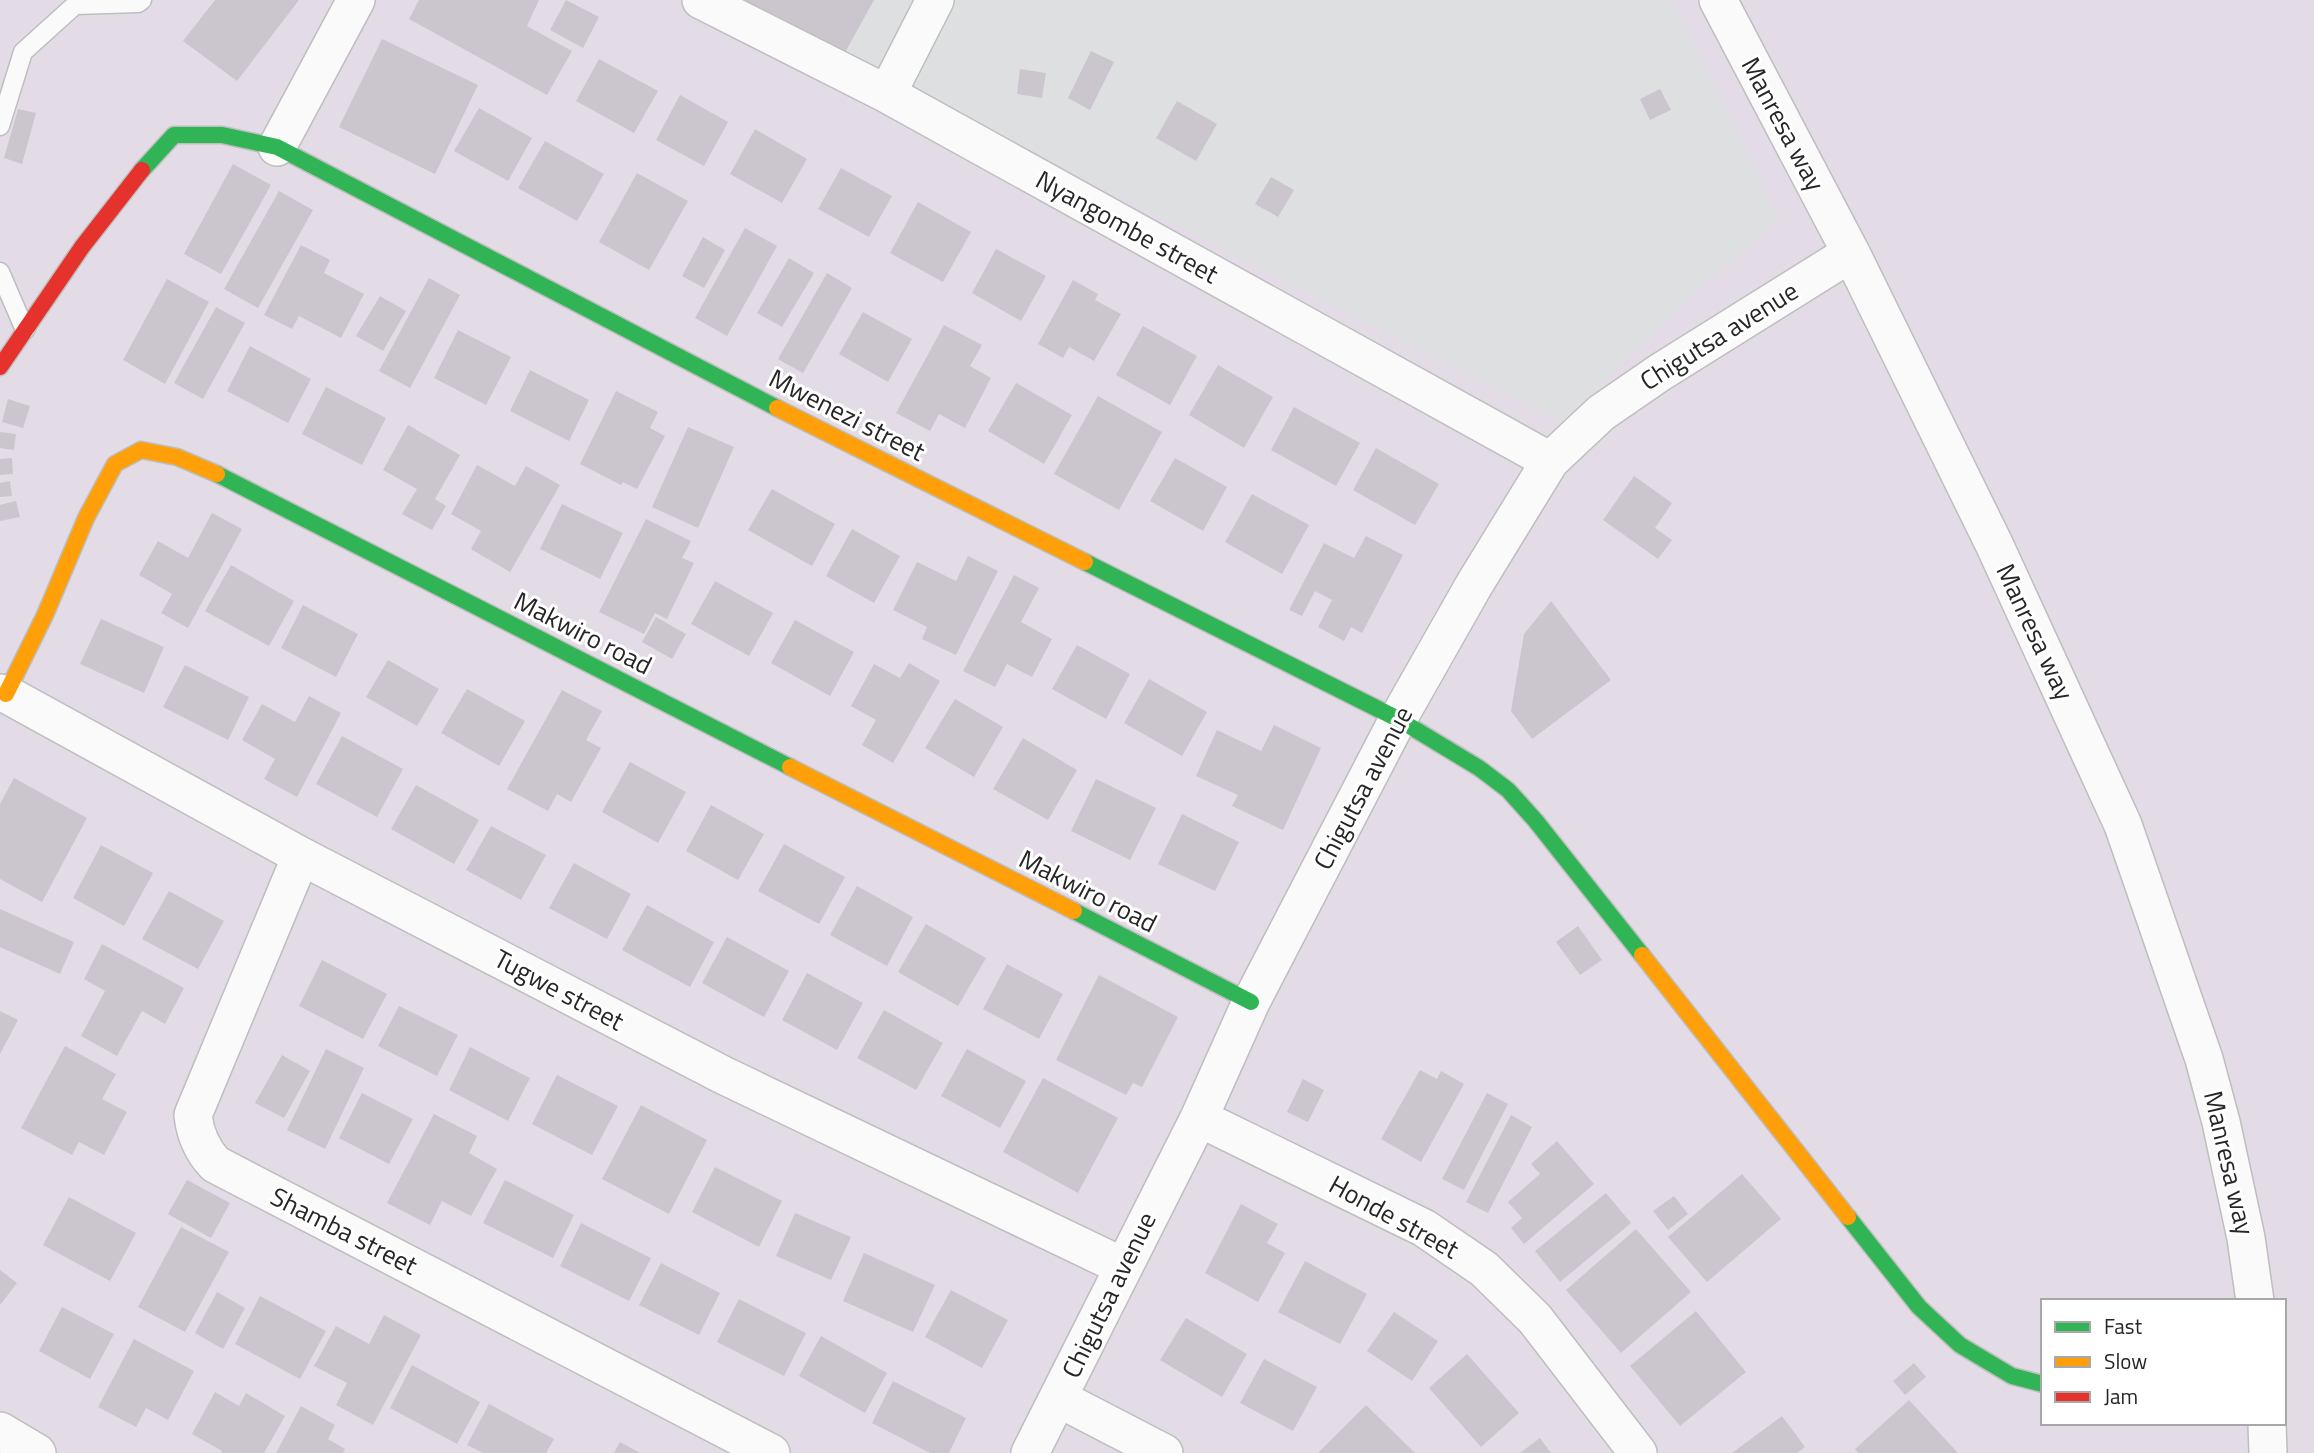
<svg xmlns="http://www.w3.org/2000/svg" width="2314" height="1453" font-family="'Titillium Web',sans-serif">
  <style>
    .industrial { fill: #dddfe0 }
    .building { fill: #cbc6cd }
    .lines { fill: none; stroke-linecap: round; stroke-linejoin: round }
    .lane-casing { stroke: #bdbebe; stroke-width: 21 }
    .street-casing { stroke: #bdbebe; stroke-width: 40 }
    .fast-casing { stroke: #bdbebe; stroke-width: 19 }
    .slow-casing { stroke: #bdbebe; stroke-width: 19 }
    .jam-casing { stroke: #bdbebe; stroke-width: 19 }
    .lane { stroke: #fbfafb; stroke-width: 18 }
    .street { stroke: #fbfafb; stroke-width: 37 }
    .fast { stroke: #30b455; stroke-width: 16 }
    .slow { stroke: #ff9f0a; stroke-width: 16 }
    .jam { stroke: #e5322d; stroke-width: 16 }
    .labels { text-anchor: middle; stroke-width: 6; stroke-linejoin: round; paint-order: stroke }
    .street-label { font-size: 26px; fill: #262626; stroke: #fff }
  </style>
  <rect width="100%" height="100%" fill="#e3dbe6"/>
  <path class="industrial" d="M739,0H1672L1778,217L1560,422Z"/>
  <path class="building" d="M215,0H299L237,81L183,41Z
    M419,0H539L527,26L572,51L547,95L409,19Z
    M566,0L599,17L583,48L550,30Z
    M740,0H874L843,56Z
    M382,39L478,85L435,174L339,127Z
    M1091,51L1114,62L1090,110L1068,98Z
    M599,59L658,91L634,133L576,101Z
    M1020,69L1046,73L1042,98L1017,94Z
    M1660,89L1671,110L1650,120L1640,99Z
    M680,95L728,122L704,166L656,140Z
    M1177,101L1217,124L1196,161L1156,138Z
    M479,108L532,138L508,181L454,151Z
    M18,109L36,113L22,164L4,158Z
    M755,129L807,159L782,203L730,174Z
    M545,141L604,174L577,221L518,188Z
    M233,164L271,185L221,274L184,254Z
    M841,168L892,196L869,237L818,209Z
    M637,173L688,201L649,270L599,242Z
    M1271,177L1294,190L1278,217L1255,204Z
    M279,191L313,210L258,308L224,289Z
    M918,202L971,232L943,282L890,253Z
    M745,228L777,246L727,336L695,318Z
    M703,237L725,250L704,288L682,276Z
    M301,245L330,260L324,273L364,294L341,338L299,316L292,329L264,315Z
    M996,249L1046,276L1021,321L972,293Z
    M789,258L814,273L782,327L757,313Z
    M827,273L852,288L803,373L778,359Z
    M429,278L460,295L410,388L379,371Z
    M167,279L209,302L165,384L123,360Z
    M1073,280L1098,294L1095,300L1121,314L1094,361L1069,347L1063,358L1038,344Z
    M380,296L406,311L383,351L356,336Z
    M216,307L245,323L203,399L174,383Z
    M863,312L912,339L888,382L839,354Z
    M944,325L982,345L970,366L991,378L965,428L939,414L930,431L896,413Z
    M1143,326L1197,356L1170,405L1116,375Z
    M458,330L511,357L486,405L434,378Z
    M250,346L311,379L288,423L227,391Z
    M1218,365L1273,397L1244,448L1189,415Z
    M530,370L589,400L569,441L510,411Z
    M1016,383L1072,415L1044,464L988,431Z
    M326,387L386,418L362,465L302,434Z
    M616,391L658,412L650,428L665,436L637,489L623,482L621,485L580,464Z
    M1098,396L1162,432L1119,510L1054,474Z
    M8,399L30,406L23,428L2,422Z
    M1294,407L1360,443L1336,486L1271,450Z
    M408,425L460,455L435,499L446,506L432,530L402,514L417,489L383,470Z
    M688,427L734,447L698,528L652,507Z
    M0,432L16,434L14,450L0,448Z
    M1376,448L1439,484L1415,525L1353,490Z
    M12,458L13,474L0,475V459Z
    M1175,458L1227,487L1203,531L1150,501Z
    M477,465L515,486L526,466L560,485L510,572L471,549L481,531L451,514Z
    M1634,476L1672,503L1655,528L1672,540L1658,559L1603,520Z
    M10,481L12,496L0,497V483Z
    M772,489L835,524L812,566L748,530Z
    M1252,494L1309,525L1282,574L1225,542Z
    M16,501L20,517L0,521V505Z
    M562,504L623,533L600,579L540,549Z
    M212,513L242,529L188,628L161,613L172,594L139,575L158,541L188,558Z
    M646,519L691,541L682,558L694,563L667,619L655,613L644,634L599,612Z
    M852,529L900,556L874,603L826,576Z
    M1366,536L1403,555L1362,633L1351,627L1344,641L1318,627L1332,600L1315,591L1302,616L1289,610L1324,543L1354,558Z
    M968,556L998,571L956,655L922,639L927,627L893,610L917,562L956,581Z
    M231,565L294,601L269,646L205,611Z
    M1014,575L1039,588L1021,622L1052,639L1032,677L1007,664L995,687L963,671Z
    M715,581L773,613L749,656L691,624Z
    M1551,601L1611,680L1532,739L1511,711L1524,634Z
    M303,605L358,634L336,677L281,648Z
    M656,617L686,634L672,659L642,642Z
    M101,619L164,647L144,693L80,664Z
    M795,620L854,652L830,696L771,663Z
    M1077,645L1130,674L1106,719L1052,689Z
    M388,660L439,689L417,726L366,697Z
    M909,663L940,681L893,763L862,745L876,720L851,706L874,664L900,678Z
    M185,665L249,697L228,740L163,707Z
    M1149,679L1207,712L1182,756L1124,723Z
    M467,689L525,721L499,766L441,733Z
    M562,690L602,711L586,740L601,748L571,802L557,794L548,811L507,789Z
    M309,696L341,713L297,797L264,779L275,759L242,740L262,704L295,722Z
    M955,699L1003,727L974,777L925,748Z
    M1274,725L1321,748L1283,830L1232,806L1238,795L1196,776L1217,730L1261,751Z
    M342,736L403,769L377,817L316,784Z
    M1023,738L1077,770L1048,820L993,789Z
    M630,762L686,792L658,843L602,812Z
    M14,778L87,818L42,902L0,879V804Z
    M1096,779L1156,808L1130,860L1071,831Z
    M416,785L479,820L454,864L391,829Z
    M711,805L764,834L738,880L686,851Z
    M1182,814L1239,842L1215,891L1158,864Z
    M491,826L546,855L521,900L466,870Z
    M784,844L845,877L819,924L758,891Z
    M101,845L153,873L124,926L73,898Z
    M574,863L631,894L607,939L549,908Z
    M857,886L913,917L887,966L830,935Z
    M169,891L224,921L198,969L142,939Z
    M647,905L714,942L690,987L622,950Z
    M0,909L74,942L60,974L0,947Z
    M926,924L986,958L958,1006L898,972Z
    M1578,926L1602,960L1580,975L1556,942Z
    M727,937L789,971L764,1017L702,983Z
    M102,944L184,988L165,1024L142,1011L117,1056L81,1036L105,991L84,979Z
    M322,960L387,994L363,1039L299,1006Z
    M1007,964L1063,994L1039,1039L983,1009Z
    M807,973L863,1003L837,1050L782,1020Z
    M1099,975L1178,1017L1142,1087L1133,1083L1126,1095L1056,1060Z
    M399,1006L458,1035L437,1076L378,1046Z
    M884,1010L943,1043L916,1090L857,1058Z
    M0,1011L18,1020L0,1054Z
    M65,1046L116,1074L102,1099L127,1112L104,1155L79,1142L72,1155L21,1128Z
    M470,1047L530,1078L508,1121L449,1090Z
    M326,1049L364,1068L325,1149L287,1130Z
    M967,1049L1026,1081L1000,1128L941,1096Z
    M282,1055L310,1071L284,1118L255,1103Z
    M1420,1070L1437,1079L1441,1071L1464,1084L1421,1162L1381,1139Z
    M557,1075L618,1106L592,1155L532,1124Z
    M1043,1078L1118,1118L1078,1193L1003,1152Z
    M1303,1079L1324,1090L1308,1122L1287,1112Z
    M362,1093L413,1119L389,1164L339,1138Z
    M1487,1093L1508,1104L1464,1190L1442,1179Z
    M641,1105L707,1140L669,1214L602,1179Z
    M434,1114L477,1136L469,1153L497,1169L471,1216L442,1201L430,1225L387,1203Z
    M1511,1115L1532,1127L1488,1213L1466,1202Z
    M1557,1141L1594,1184L1524,1244L1511,1228L1522,1218L1508,1202L1540,1174L1531,1164Z
    M715,1167L782,1201L759,1247L692,1212Z
    M1742,1174L1781,1219L1707,1282L1668,1237Z
    M187,1180L230,1203L211,1238L168,1214Z
    M505,1180L574,1215L553,1258L483,1223Z
    M1606,1193L1631,1223L1560,1282L1535,1251Z
    M1674,1196L1688,1214L1668,1230L1653,1211Z
    M69,1197L136,1233L110,1281L43,1245Z
    M1241,1204L1278,1224L1267,1243L1285,1253L1258,1302L1205,1273Z
    M795,1213L851,1237L831,1280L776,1256Z
    M581,1223L651,1258L629,1301L560,1266Z
    M181,1227L229,1252L185,1332L138,1307Z
    M1636,1229L1691,1292L1621,1353L1566,1290Z
    M864,1253L935,1285L913,1332L843,1301Z
    M1305,1261L1367,1294L1340,1344L1278,1312Z
    M661,1263L720,1293L699,1335L639,1305Z
    M0,1270L17,1283L0,1305Z
    M951,1290L1008,1320L982,1368L925,1337Z
    M217,1292L245,1308L223,1349L195,1333Z
    M260,1296L326,1331L300,1379L235,1344Z
    M739,1299L806,1333L784,1376L717,1342Z
    M62,1307L114,1334L90,1379L39,1351Z
    M1696,1311L1746,1372L1680,1426L1630,1366Z
    M1394,1312L1438,1341L1412,1381L1367,1351Z
    M384,1315L421,1335L373,1425L336,1405L347,1383L314,1366L336,1326L369,1344Z
    M1186,1318L1247,1354L1222,1397L1160,1360Z
    M821,1336L887,1373L865,1413L799,1376Z
    M134,1339L194,1371L168,1420L146,1408L136,1427L98,1407Z
    M1467,1354L1519,1413L1481,1447L1429,1388Z
    M1264,1359L1317,1387L1293,1431L1240,1403Z
    M1914,1363L1926,1377L1905,1395L1893,1381Z
    M412,1365L480,1402L457,1444L390,1408Z
    M893,1381L966,1418L949,1453H930L872,1423Z
    M215,1392L239,1406L246,1393L285,1416L264,1453H221L222,1451L192,1434Z
    M1909,1400L1958,1453H1858L1855,1449Z
    M489,1404L554,1439L546,1453H483L467,1445Z
    M1366,1405L1415,1453H1318Z
    M301,1406L335,1425L328,1439L345,1449L343,1453H276Z
    M1782,1416L1805,1447L1797,1453H1732Z
    M1540,1438L1551,1453H1520Z
    M620,1442L640,1453H614Z"/>
  <g class="lines">
    <defs>
      <path id="lane" d="M0,126L23,52L75,5L138,3L142,0
        M0,272L25,330"/>
      <path id="street" d="M701,0L887,94L1550,461
        M1718,0L1851,253L1994,544L2123,825L2204,1059L2221,1122L2246,1238L2255,1301
        M887,94L935,0
        M277,147L356,0
        M0,693L6,694L301,856L723,1075L1122,1266
        M301,856L193,1115C195,1134 202,1150 215,1164L771,1453
        M1199,1118L1424,1228L1484,1269L1535,1319L1638,1453
        M1058,1398L1164,1453
        M2267,1423L2268,1453
        M0,1431L37,1453
        M1030,1453L1199,1118L1251,1002L1398,719L1474,585L1550,461L1601,413L1659,373L1851,253"/>
      <path id="fast" d="M142,170L174,135H222L277,147L777,408
        M217,474L790,767
        M1085,562L1398,719L1479,768L1508,790L1535,820L1642,955
        M1074,911L1251,1002
        M1848,1217L1919,1307L1960,1345L2012,1376L2043,1384"/>
      <path id="slow" d="M777,408L1085,562
        M6,694L45,615L86,518L115,464L141,450L177,457L217,474
        M790,767L1074,911
        M1642,955L1848,1217"/>
      <path id="jam" d="M0,367L82,247L142,170"/>
    </defs>
    <use href="#lane" class="lane-casing"/>
    <use href="#street" class="street-casing"/>
    <use href="#fast" class="fast-casing"/>
    <use href="#slow" class="slow-casing"/>
    <use href="#jam" class="jam-casing"/>
    <use href="#lane" class="lane"/>
    <use href="#street" class="street"/>
    <use href="#fast" class="fast"/>
    <use href="#slow" class="slow"/>
    <use href="#jam" class="jam"/>
  </g>
  <g class="labels">
    <g class="street-label">
      <text transform="translate(1783 124) rotate(62)" y="9">Manresa way</text>
      <text transform="translate(1127 227) rotate(29)" y="9">Nyangombe street</text>
      <text transform="translate(1719 336) rotate(-32)" y="9">Chigutsa avenue</text>
      <text transform="translate(847 415) rotate(27)" y="9">Mwenezi street</text>
      <text transform="translate(2035 632) rotate(65)" y="9">Manresa way</text>
      <text transform="translate(583 633) rotate(27)" y="9">Makwiro road</text>
      <text transform="translate(1363 788) rotate(-62)" y="9">Chigutsa avenue</text>
      <text transform="translate(1088 891) rotate(27)" y="9">Makwiro road</text>
      <text transform="translate(559 990) rotate(28)" y="9">Tugwe street</text>
      <text transform="translate(2229 1163) rotate(77)" y="9">Manresa way</text>
      <text transform="translate(1394 1217) rotate(29)" y="9">Honde street</text>
      <text transform="translate(344 1231) rotate(27)" y="9">Shamba street</text>
      <text transform="translate(1109 1295) rotate(-64)" y="9">Chigutsa avenue</text>
    </g>
  </g>
  <rect x="2041" y="1299" width="245" height="126" fill="#ffffff" stroke="#a8a8a8" stroke-width="2"/>
  <rect x="2055" y="1322" width="35" height="10" fill="#30b455" stroke="#a8a8a8" stroke-width="2"/>
  <text x="2104" y="1334" font-size="21" fill="#262626">Fast</text>
  <rect x="2055" y="1357" width="35" height="10" fill="#ff9f0a" stroke="#a8a8a8" stroke-width="2"/>
  <text x="2104" y="1369" font-size="21" fill="#262626">Slow</text>
  <rect x="2055" y="1392" width="35" height="10" fill="#e5322d" stroke="#a8a8a8" stroke-width="2"/>
  <text x="2104" y="1404" font-size="21" fill="#262626">Jam</text>
</svg>
